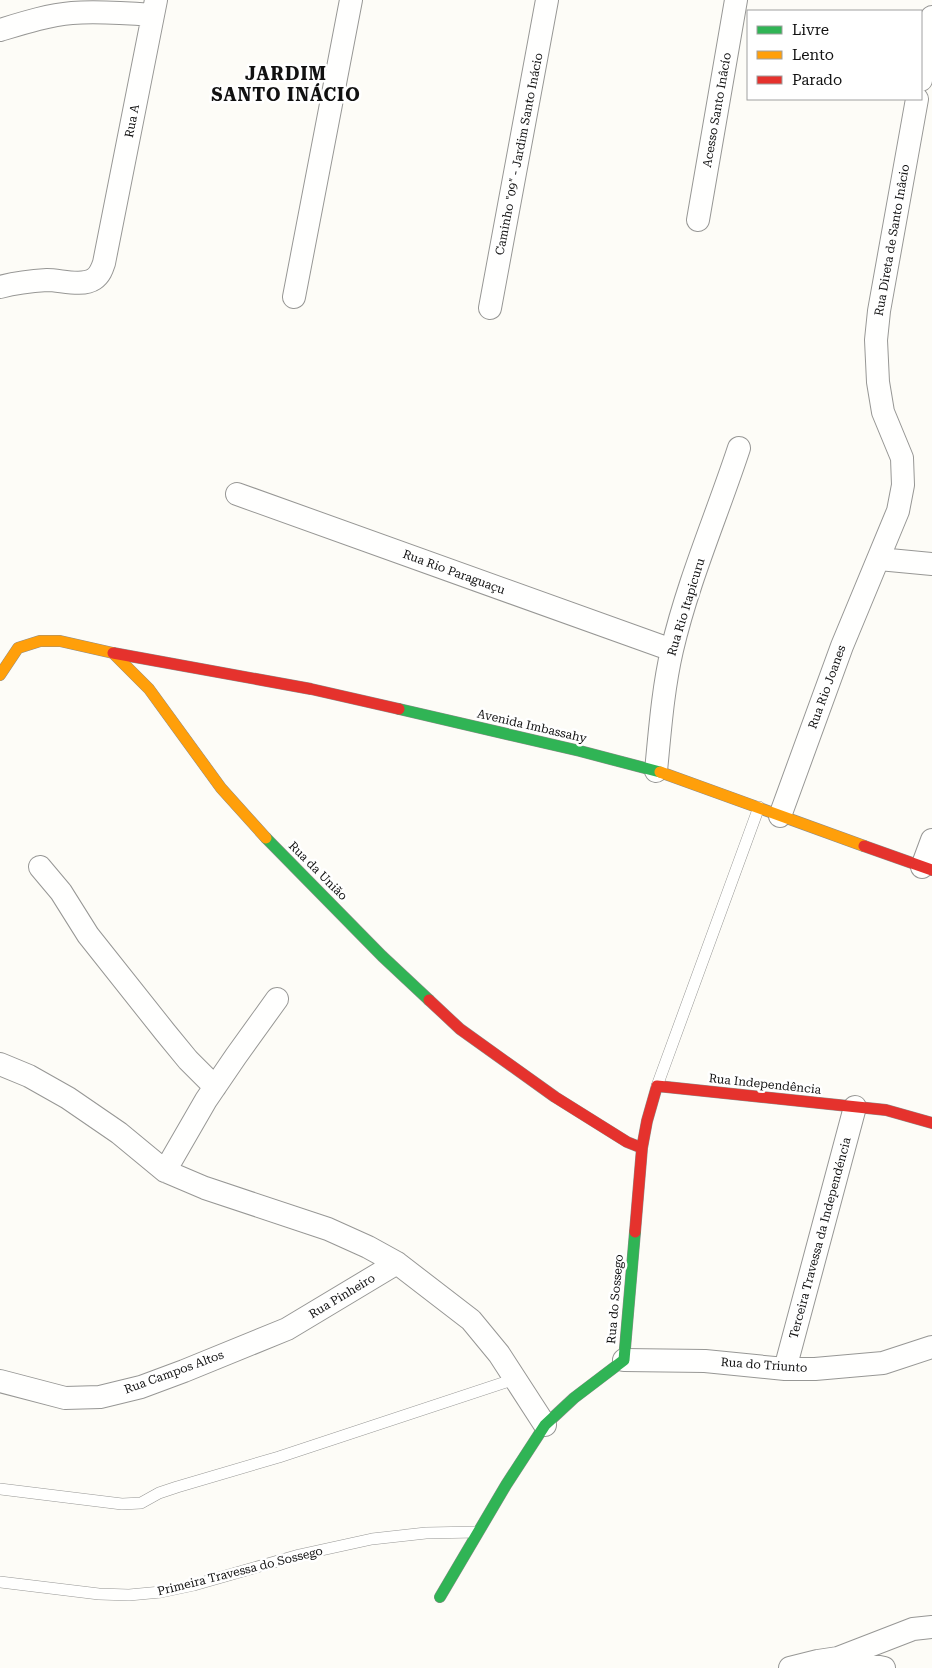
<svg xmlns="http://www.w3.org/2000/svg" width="932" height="1668" font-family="'Roboto Serif',serif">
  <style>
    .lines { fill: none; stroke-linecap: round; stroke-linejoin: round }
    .lane-casing { stroke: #979795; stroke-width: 12 }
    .street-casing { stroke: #979795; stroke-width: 24 }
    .fast-casing { stroke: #8e8d8b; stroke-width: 12 }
    .slow-casing { stroke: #8e8d8b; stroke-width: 12 }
    .jam-casing { stroke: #8e8d8b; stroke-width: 12 }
    .lane { stroke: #fffffe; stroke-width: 11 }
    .street { stroke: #fffffe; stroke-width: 22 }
    .fast { stroke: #30b455; stroke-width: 11 }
    .slow { stroke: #ff9f0a; stroke-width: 11 }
    .jam { stroke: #e5322d; stroke-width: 11 }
    .labels { text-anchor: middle; stroke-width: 5; stroke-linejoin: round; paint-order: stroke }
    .street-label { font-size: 12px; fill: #111; stroke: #fff }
    .district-label { font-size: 18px; font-weight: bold; letter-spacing: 1px; fill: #111; stroke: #fff }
  </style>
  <rect width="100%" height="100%" fill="#fdfcf7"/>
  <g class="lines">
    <defs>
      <path id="lane" d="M657,1086L759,807
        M0,1489L122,1504L141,1503L159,1493L177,1487L279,1457L515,1379
        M0,1582L99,1594L129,1595L161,1592L194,1585L299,1555L372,1539L426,1533L477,1532"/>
      <path id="street" d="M0,30C23,23 48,15 72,13C98,11 126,13 153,15
        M921,80L932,17
        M698,220L736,0
        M0,287C15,283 31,281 47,280C61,280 82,287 94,279C100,275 102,269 104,263L156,0
        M294,297L351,0
        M490,308L547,0
        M237,494L672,650
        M879,559L932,564
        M656,771C660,730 663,689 672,650C688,581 717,515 739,448
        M780,816L842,646L898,511L903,485L902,458L883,412L878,382L876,340L879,311L917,99
        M40,867L61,892L88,935L165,1032L188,1060L215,1087
        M922,867L932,840
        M0,1064L29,1076L68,1098L119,1133L165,1171L205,1188L328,1229L368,1247L397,1263L471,1320L499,1354L545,1425
        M165,1171L206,1100L236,1056L277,999
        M624,1360L705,1361L785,1369H815L883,1363L932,1347
        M785,1369L855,1107
        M0,1381L65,1398L100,1397L141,1387L184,1371L287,1329L397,1263
        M838,1658L913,1629L932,1627
        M790,1668L818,1661L838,1658L884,1668"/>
      <path id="fast" d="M399,709L580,751L660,772
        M266,838L382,956L429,1000
        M440,1597L506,1485L545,1425L574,1398L624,1360L635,1232"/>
      <path id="slow" d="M0,675L18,648L40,641H60L113,653L149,689L221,788L266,838
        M660,772L864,846"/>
      <path id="jam" d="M113,653L311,689L399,709
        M864,846L932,870
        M429,1000L460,1029L555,1097L627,1142L642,1148
        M635,1232L642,1148L647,1121L657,1086L886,1110L932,1123"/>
    </defs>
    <use href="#lane" class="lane-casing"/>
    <use href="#street" class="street-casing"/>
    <use href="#fast" class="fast-casing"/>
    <use href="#slow" class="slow-casing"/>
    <use href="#jam" class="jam-casing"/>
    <use href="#lane" class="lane"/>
    <use href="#street" class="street"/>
    <use href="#fast" class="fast"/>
    <use href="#slow" class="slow"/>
    <use href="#jam" class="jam"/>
  </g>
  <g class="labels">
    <g class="street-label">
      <text transform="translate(717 110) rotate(-80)" y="4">Acesso Santo Inâcío</text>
      <text transform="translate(132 121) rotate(-79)" y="4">Rua A</text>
      <text transform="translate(519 154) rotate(-79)" y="4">Caminho "09" - Jardim Santo Inácio</text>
      <text transform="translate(892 240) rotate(-80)" y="4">Rua Direta de Santo Inâcio</text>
      <text transform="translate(454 572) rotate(20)" y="4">Rua Rio Paraguaçu</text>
      <text transform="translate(686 607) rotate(-73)" y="4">Rua Rio Itapicuru</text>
      <text transform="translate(827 687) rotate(-70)" y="4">Rua Rio Joanes</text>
      <text transform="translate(532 726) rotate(13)" y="4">Avenida Imbassahy</text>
      <text transform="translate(318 871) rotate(45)" y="4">Rua da União</text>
      <text transform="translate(765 1084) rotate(6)" y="4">Rua Independência</text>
      <text transform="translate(820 1238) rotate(-75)" y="4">Terceira Travessa da Independéncia</text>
      <text transform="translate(342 1296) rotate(-31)" y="4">Rua Pinheiro</text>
      <text transform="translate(615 1299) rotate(-85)" y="4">Rua do Sossego</text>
      <text transform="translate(764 1365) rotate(4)" y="4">Rua do Triunto</text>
      <text transform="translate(174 1372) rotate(-20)" y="4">Rua Campos Altos</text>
      <text transform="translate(240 1571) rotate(-14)" y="4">Primeira Travessa do Sossego</text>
    </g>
    <g class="district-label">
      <text x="286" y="80">JARDIM<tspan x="286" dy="21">SANTO INÁCIO</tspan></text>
    </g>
  </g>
  <rect x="747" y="10" width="175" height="90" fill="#ffffff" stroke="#a0a0a0"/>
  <rect x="757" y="26" width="25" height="8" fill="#30b455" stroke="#a0a0a0"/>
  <text x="792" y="35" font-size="15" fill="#111111">Livre</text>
  <rect x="757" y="51" width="25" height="8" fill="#ff9f0a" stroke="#a0a0a0"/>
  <text x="792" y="60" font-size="15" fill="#111111">Lento</text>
  <rect x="757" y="76" width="25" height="8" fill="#e5322d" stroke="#a0a0a0"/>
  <text x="792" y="85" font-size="15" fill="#111111">Parado</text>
</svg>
